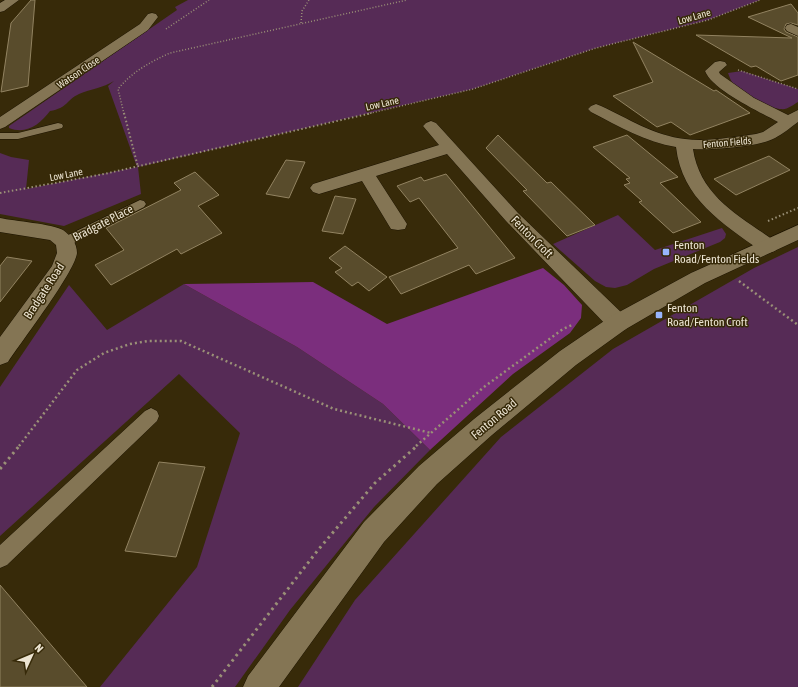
<svg xmlns="http://www.w3.org/2000/svg" width="798" height="687" font-family="'Asap Condensed',sans-serif">
  <style>
    .green { fill: #562b56 }
    .forest { fill: #7b2e7d }
    .building { fill: #594c2c; stroke: #928361 }
    .lines { fill: none; stroke-linecap: round; stroke-linejoin: round }
    .service-casing { stroke: #1c1300; stroke-width: 1 }
    .minor-casing { stroke: #1c1300; stroke-width: 1 }
    .tertiary-casing { stroke: #1c1300; stroke-width: 1 }
    .path-far3 { stroke: #9a9077; stroke-width: 1.5; stroke-dasharray: 1 2; stroke-linecap: butt }
    .path-far2 { stroke: #9a9077; stroke-width: 2; stroke-dasharray: 1.5 2.5; stroke-linecap: butt }
    .path-far1 { stroke: #9a9077; stroke-width: 2.5; stroke-dasharray: 2 3; stroke-linecap: butt }
    .path { stroke: #9a9077; stroke-width: 3; stroke-dasharray: 2.5 4; stroke-linecap: butt }
    .service { fill: #847554; fill-rule: evenodd }
    .minor { fill: #847554; fill-rule: evenodd }
    .tertiary { fill: #847554; fill-rule: evenodd }
    .poi-dot { fill: #98b5fd; stroke: #372a09; stroke-width: 1.5 }
    .labels { text-anchor: middle; stroke-width: 3; stroke-linejoin: round; paint-order: stroke }
    .far-street-label { font-size: 10px; fill: #ece4d2; stroke: #372a09 }
    .street-label { font-size: 12px; fill: #ece4d2; stroke: #372a09 }
    .poi-label { font-size: 12px; fill: #ece4d2; stroke: #372a09; text-anchor: start }
  </style>
  <rect width="100%" height="100%" fill="#372a09"/>
  <path class="green" d="M188,0H760L708,20L596,48L473,89L138,167L141,194L64,226L0,214V153L11,157L29,160L26,189L137,167L108,86L114,81C103,88 91,89 79,94C66,100 68,108 50,111C40,124 27,135 9,128V126L177,10L175,7Z
    M742,71L798,89V102C793,105 787,110 781,109C770,109 739,93 733,84C731,81 729,76 728,73Z
    M618,215L655,250L722,228L726,234L725,238L720,242L654,269L627,285L615,288L606,287L595,281L553,244Z
    M798,247V687H298L355,600L501,437L613,349L754,268Z
    M184,284L297,347L383,404L430,450L374,507L290,610L235,687H100L197,567L240,433L179,374L0,536V387L69,285L107,330Z"/>
  <path class="forest" d="M543,268L564,285L582,305L581,318L570,333L513,374L430,450L383,404L297,347L184,284L313,282L387,324Z"/>
  <path class="building" d="M31,0H35L28,86L1,92L11,23Z
    M791,4L798,13V25L791,23L786,24L784,29L786,32L798,37V75L781,81L756,66L751,67L696,35L792,38L748,17Z
    M633,42L714,91L716,90L750,113L690,135L671,122L657,127L613,96L653,82Z
    M498,135L547,183L551,182L595,225L567,236L523,191L527,190L486,148Z
    M627,135L678,177L660,183L701,222L673,233L639,202L642,201L624,185L630,183L626,179L630,178L593,147Z
    M769,156L790,170L736,195L714,179Z
    M286,160L305,162L289,198L266,194Z
    M195,172L219,195L198,206L222,233L181,254L177,249L111,285L95,265L124,250L106,228L181,190L174,183Z
    M446,174L515,258L476,274L469,265L401,294L389,277L458,248L419,198L410,202L397,186L421,177L424,181Z
    M335,196L356,199L343,234L322,231Z
    M345,246L387,277L369,291L358,282L352,286L335,272L342,268L329,258Z
    M7,257L32,261L0,302V266Z
    M159,462L205,467L176,557L125,551Z
    M0,585L87,687H0Z"/>
  <g class="lines">
    <defs>
      <path id="service" d="M58,123L62,124L63,126L62,128L18,139H0V133H18Z
        M140,200L144,201L146,204L144,207L70,245L65,247L60,245L59,242L60,239Z
        M151,408L157,411L159,416L157,421L7,565L0,568V545L145,411Z"/>
      <path id="minor" d="M5,0H19L4,11L0,12V3Z
        M152,13L156,14L158,17L148,30L5,127L0,129V117L140,24L148,14Z
        M791,24L798,27V36L787,31L785,28L787,25Z
        M720,61L725,62L727,65L719,72L720,74L754,98L788,115L798,110V122C791,127 783,134 775,138C759,147 712,150 693,149C700,196 739,216 775,241L778,246L775,251L768,253L761,251C722,223 682,199 676,147C646,142 618,126 591,112L588,109L591,106L596,104L601,106C627,118 655,136 685,139C708,142 732,137 756,134L763,132L778,122C760,112 712,90 705,71L715,62Z
        M431,121L436,123L518,213L626,317L629,323L626,329L618,332L610,329L506,221L447,154L376,176L407,224L405,229L398,230L391,229L362,181L319,194L313,192L310,188L313,184L439,145L423,126L426,123Z
        M0,218C14,221 53,224 63,230C71,236 77,243 77,253C75,272 21,342 8,362L0,365V337L52,266L57,253L56,245L50,240L0,232Z"/>
      <path id="tertiary" d="M798,225V240L705,283L626,329L576,365L492,435L437,484L384,542L279,687H243L248,676L364,522L419,466L474,419L560,351L610,317L691,273Z"/>
    </defs>
    <use href="#service" class="service-casing"/>
    <use href="#minor" class="minor-casing"/>
    <use href="#tertiary" class="tertiary-casing"/>
    <path class="path-far3" d="M301,23L302,11L309,0
      M166,29L209,0
      M738,70L798,89
      M124,114L118,89C132,72 150,62 170,53L407,0
      M367,114L473,89L596,48L708,20L760,0"/>
    <path class="path-far2" d="M124,113L138,167
      M0,193L104,174L372,113
      M768,221L798,208"/>
    <path class="path-far1" d="M739,281L798,325
      M19,446L77,370L104,353L130,344L148,341H181L334,409L431,433
      M416,446L484,387L563,329L572,325"/>
    <path class="path" d="M0,469L20,445
      M212,687L318,550L375,483L418,445"/>
    <use href="#service" class="service"/>
    <use href="#minor" class="minor"/>
    <use href="#tertiary" class="tertiary"/>
  </g>
  <g class="poi-dot">
    <rect x="662" y="248" width="8" height="8" rx="2"/>
    <rect x="655" y="311" width="8" height="8" rx="2"/>
  </g>
  <g class="labels">
    <g class="far-street-label">
      <text transform="translate(694 16) rotate(-16)" y="4">Low Lane</text>
      <text transform="translate(78 72) rotate(-34)" y="4">Watson Close</text>
      <text transform="translate(382 103) rotate(-13)" y="4">Low Lane</text>
      <text transform="translate(727 142) rotate(-5)" y="4">Fenton Fields</text>
      <text transform="translate(66 174) rotate(-11)" y="4">Low Lane</text>
    </g>
    <g class="street-label">
      <text transform="translate(103 223) rotate(-27)" y="4">Bradgate Place</text>
      <text transform="translate(532 237) rotate(45)" y="4">Fenton Croft</text>
      <text transform="translate(44 291) rotate(-57)" y="4">Bradgate Road</text>
      <text transform="translate(494 419) rotate(-40)" y="4">Fenton Road</text>
    </g>
    <g class="poi-label">
      <text x="674" y="249">Fenton<tspan x="674" dy="14">Road/Fenton Fields</tspan></text>
      <text x="667" y="312">Fenton<tspan x="667" dy="14">Road/Fenton Croft</tspan></text>
    </g>
  </g>
  <g transform="translate(32 655) rotate(46)" stroke="#372a09" stroke-width="3" paint-order="stroke">
  <path d="M0-3L7 15L0 10L-7 15Z" fill="#ece4d2"/>
  <text y="-6" font-size="11" font-weight="bold" text-anchor="middle" fill="#ece4d2">N</text>
  </g>
</svg>
